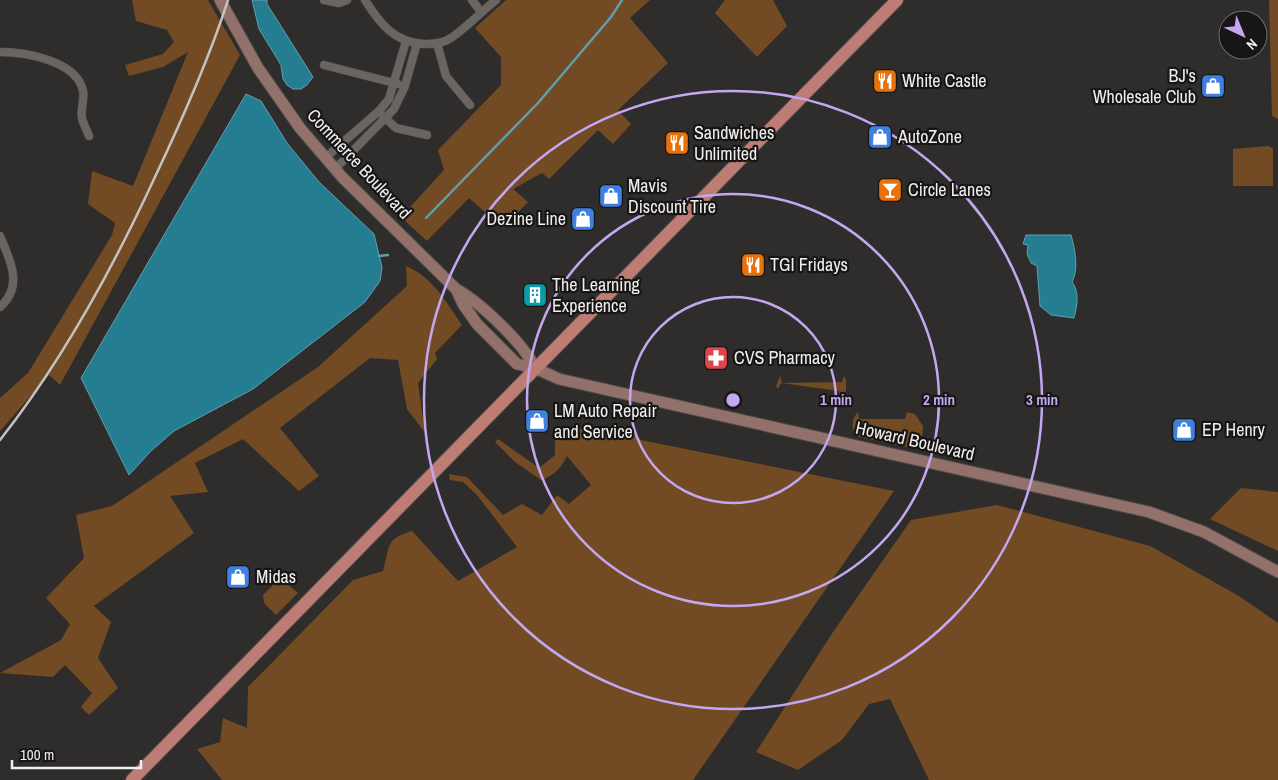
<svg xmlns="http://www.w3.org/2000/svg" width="1278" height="780" font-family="'Archivo Narrow',sans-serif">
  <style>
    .green { fill: #724a23 }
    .water { fill: #247d91; stroke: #629fad }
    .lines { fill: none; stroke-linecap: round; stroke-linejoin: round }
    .stream { stroke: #629fad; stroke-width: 2.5 }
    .street-casing { stroke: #4c4948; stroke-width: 9 }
    .secondary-casing { stroke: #4c4948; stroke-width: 13 }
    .primary-casing { stroke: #4c4948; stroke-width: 14 }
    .street { stroke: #686563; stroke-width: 8 }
    .secondary { stroke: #92716b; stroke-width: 11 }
    .primary { stroke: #bd7c74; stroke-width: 12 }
    .rail { stroke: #c4c2c1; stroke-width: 2.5 }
    .ring { fill: none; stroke: #c4a7f1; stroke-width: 2.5 }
    .labels { text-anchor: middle; stroke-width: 4.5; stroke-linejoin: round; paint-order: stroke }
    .poi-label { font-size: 18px; fill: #f1efee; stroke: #171615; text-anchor: start }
    .street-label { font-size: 18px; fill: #f1efee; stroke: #171615 }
    .centre { fill: #c4a7f1; stroke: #171615; stroke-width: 2.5 }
    .ring-label { font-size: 15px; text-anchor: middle; font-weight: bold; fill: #c4a7f1; stroke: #171615; stroke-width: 4.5; stroke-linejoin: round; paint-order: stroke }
  </style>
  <rect width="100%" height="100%" fill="#2f2d2b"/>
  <path class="green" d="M132,0H208L240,55L60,385L49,375L0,431V398L28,373L112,235L115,223L88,204L92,171L133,186L188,52L163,67L129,76L125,65L163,54L174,42L167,30L136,21Z
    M506,0H650L630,18L668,63L618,110L631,124L613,144L598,130L549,179L542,173L513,189L528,202L503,228L469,198L427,241L401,217L444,170L438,150L501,85V57L475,28Z
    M725,0H773L787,26L757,57L715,13Z
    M1269,0H1278V119L1272,116Z
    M1269,146L1273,149V186H1233V149Z
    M406,266C433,277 446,302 462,325L435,353L437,359L418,383L425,433L407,409L398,360L370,358L280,428L319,476L299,491L243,439L195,463L208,492L170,496L194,533L94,606L111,622L98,658L118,688L89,715L81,707L92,693L65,665L53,677L0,673L61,640L70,624L46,598L84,558L76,515L112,506L318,367L407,286Z
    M780,376L782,383L842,382L844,376L846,380V392L840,398L839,391L781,383L778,389L776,386Z
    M858,412L859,419H905L907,412L915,414L923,426C923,435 921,446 911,448L859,437C850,431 851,419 858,412Z
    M563,426L597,431L606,426L631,427L641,440L894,491L693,780H222L197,749L220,742L223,718L247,728L248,687L353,580L383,571C390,546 385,539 412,531L458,581L517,547L477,495L463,482L450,480L449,474L467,477L503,515L522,504L542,515L557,495L569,504L591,485L567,456C561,468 554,476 541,480L515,462L495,442L498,439L539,468L555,455V437Z
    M1241,488L1278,492V551L1210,519Z
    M997,505L1150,546L1239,596L1278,623V780H929L890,699L869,704L842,740L798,770L756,752L833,632L911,520Z
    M280,578L298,593L276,615L264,603L263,595Z"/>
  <path class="water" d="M252,0H267V4L313,77L307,85L301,89H293L287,85L283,79L281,65L259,29Z
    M246,94L261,101L287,143L319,182L374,234L382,267L380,281L365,302L253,389L174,431L151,451L129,475L81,378Z
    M1026,235H1071C1075,248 1079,270 1072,282C1080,292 1077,306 1074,318L1051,315L1040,306L1037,266L1031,263L1027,254L1028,245L1023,244Z"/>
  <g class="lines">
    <path class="stream" d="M426,218L538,103L611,17L622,0
      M379,256L388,255"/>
    <defs>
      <path id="street" d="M324,0L339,3L347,0
        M365,0C380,24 395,43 425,44C433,44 444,43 451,38C467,27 481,12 496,0
        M472,0L481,12
        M437,43L446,76L470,105
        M0,52C26,52 77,61 83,91C85,100 80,109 82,118C83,124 87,130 89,136
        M324,65L398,84
        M383,116L396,128L427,135
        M325,158L379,111L389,99L406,41
        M335,169L394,109L405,86L417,43
        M0,236C10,260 24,286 0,307"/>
      <path id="secondary" d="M220,0L258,68L300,128L342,177L456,289C480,302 524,344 535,368
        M456,289L463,304L477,324L517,364L535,368L559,379L1149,512L1204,532L1278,572"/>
      <path id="primary" d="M132,780L897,0"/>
    </defs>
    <use href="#street" class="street-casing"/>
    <use href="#secondary" class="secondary-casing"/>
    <use href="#primary" class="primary-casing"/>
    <use href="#street" class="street"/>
    <use href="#secondary" class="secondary"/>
    <use href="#primary" class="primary"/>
    <path class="rail" d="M0,440C63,360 112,270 154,179C182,120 208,62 228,0"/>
  </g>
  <g class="ring">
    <circle cx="733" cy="400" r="103"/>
    <circle cx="733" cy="400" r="206"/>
    <circle cx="733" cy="400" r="309"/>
  </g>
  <defs>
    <symbol id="restaurant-square" viewBox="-11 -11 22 22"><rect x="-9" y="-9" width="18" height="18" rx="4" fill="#e8710a" stroke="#171615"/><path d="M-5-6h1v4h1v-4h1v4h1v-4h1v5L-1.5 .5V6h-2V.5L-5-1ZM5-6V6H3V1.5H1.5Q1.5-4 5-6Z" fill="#fff"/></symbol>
    <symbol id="shop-square" viewBox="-11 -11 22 22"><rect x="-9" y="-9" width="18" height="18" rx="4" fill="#3f7fe0" stroke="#171615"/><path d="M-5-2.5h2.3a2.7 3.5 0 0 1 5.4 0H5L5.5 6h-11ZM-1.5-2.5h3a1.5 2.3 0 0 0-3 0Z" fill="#fff"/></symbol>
    <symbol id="bar-square" viewBox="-11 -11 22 22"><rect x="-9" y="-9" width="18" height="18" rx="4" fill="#e8710a" stroke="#171615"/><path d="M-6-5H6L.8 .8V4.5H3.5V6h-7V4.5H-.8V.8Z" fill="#fff"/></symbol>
    <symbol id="building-square" viewBox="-11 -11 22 22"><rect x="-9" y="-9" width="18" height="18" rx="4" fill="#0f9aa8" stroke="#171615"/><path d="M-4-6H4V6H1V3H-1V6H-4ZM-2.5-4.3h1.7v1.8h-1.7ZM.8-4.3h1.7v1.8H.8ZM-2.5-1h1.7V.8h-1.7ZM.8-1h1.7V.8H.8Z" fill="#fff"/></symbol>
    <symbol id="pharmacy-square" viewBox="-11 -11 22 22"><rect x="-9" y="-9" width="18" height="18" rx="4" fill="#e0444e" stroke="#171615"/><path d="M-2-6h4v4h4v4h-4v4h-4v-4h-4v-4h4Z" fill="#fff"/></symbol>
  </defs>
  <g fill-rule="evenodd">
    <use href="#restaurant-square" x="871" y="67" width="28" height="28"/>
    <use href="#shop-square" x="1199" y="72" width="28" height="28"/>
    <use href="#shop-square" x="866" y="123" width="28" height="28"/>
    <use href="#restaurant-square" x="663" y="129" width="28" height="28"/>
    <use href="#bar-square" x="876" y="176" width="28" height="28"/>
    <use href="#shop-square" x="597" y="182" width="28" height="28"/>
    <use href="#shop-square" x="569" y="205" width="28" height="28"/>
    <use href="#restaurant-square" x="739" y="251" width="28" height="28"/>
    <use href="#building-square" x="521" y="281" width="28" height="28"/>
    <use href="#pharmacy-square" x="702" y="344" width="28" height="28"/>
    <use href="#shop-square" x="523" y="407" width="28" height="28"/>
    <use href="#shop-square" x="1170" y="416" width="28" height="28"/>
    <use href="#shop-square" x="224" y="563" width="28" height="28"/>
  </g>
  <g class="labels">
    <g class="poi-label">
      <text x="1196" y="82" text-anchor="end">BJ's<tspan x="1196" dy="21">Wholesale Club</tspan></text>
      <text x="902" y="87">White Castle</text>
      <text x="694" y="139">Sandwiches<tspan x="694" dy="21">Unlimited</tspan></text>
      <text x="898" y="143">AutoZone</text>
      <text x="628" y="192">Mavis<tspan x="628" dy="21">Discount Tire</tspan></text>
      <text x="908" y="196">Circle Lanes</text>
      <text x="566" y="225" text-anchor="end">Dezine Line</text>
      <text x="770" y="271">TGI Fridays</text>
      <text x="552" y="291">The Learning<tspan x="552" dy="21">Experience</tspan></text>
      <text x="734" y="364">CVS Pharmacy</text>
      <text x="554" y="417">LM Auto Repair<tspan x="554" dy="21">and Service</tspan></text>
      <text x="1202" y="436">EP Henry</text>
      <text x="256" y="583">Midas</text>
    </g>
    <g class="street-label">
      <text transform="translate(359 164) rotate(47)" y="6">Commerce Boulevard</text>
      <text transform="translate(915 441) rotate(13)" y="6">Howard Boulevard</text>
    </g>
  </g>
  <circle cx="733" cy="400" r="8" class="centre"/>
  <g class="ring-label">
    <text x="836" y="405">1 min</text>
    <text x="939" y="405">2 min</text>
    <text x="1042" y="405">3 min</text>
  </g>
  <g transform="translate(1243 35) rotate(136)"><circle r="24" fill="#171615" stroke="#6e6d6c"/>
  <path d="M0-4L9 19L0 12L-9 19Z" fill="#c4a7f1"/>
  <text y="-8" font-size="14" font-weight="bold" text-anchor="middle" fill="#f1efee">N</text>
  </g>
  <path d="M12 760v8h129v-8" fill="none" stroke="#f1efee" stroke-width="2.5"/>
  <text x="20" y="760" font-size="15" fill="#f1efee" stroke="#171615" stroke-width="4" paint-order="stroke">100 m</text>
</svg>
